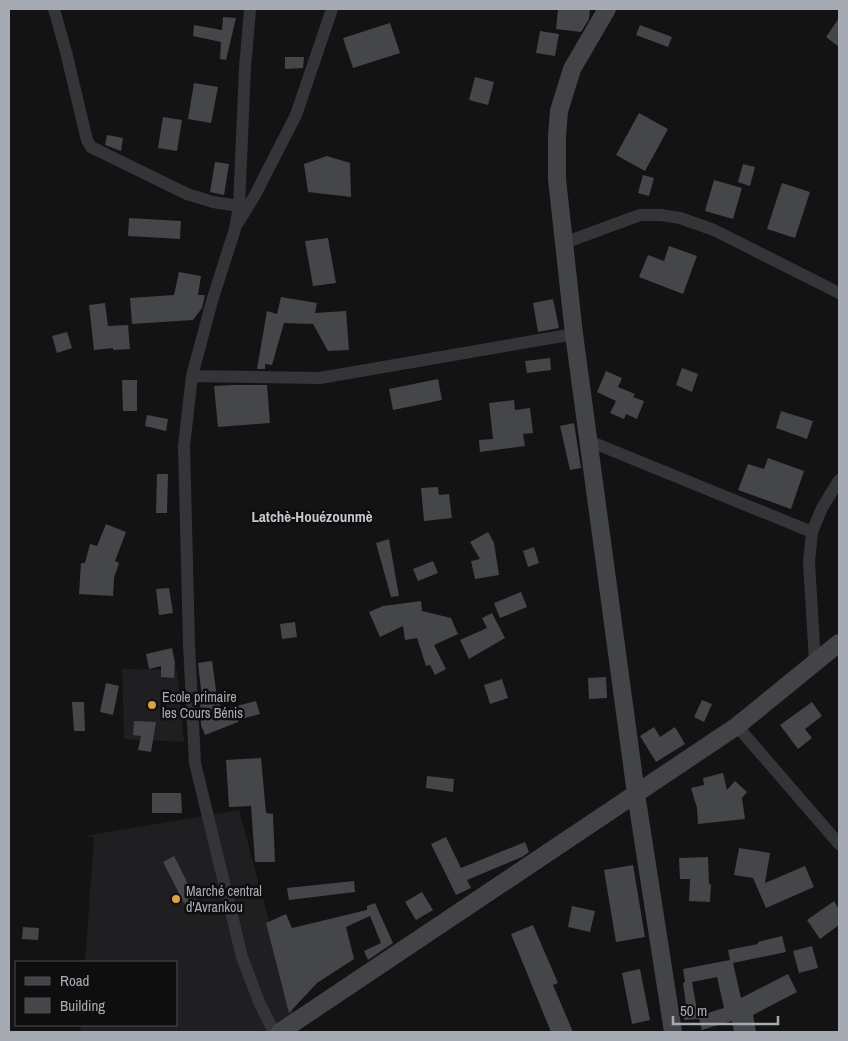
<svg xmlns="http://www.w3.org/2000/svg" width="848" height="1041" font-family="'Archivo Narrow',sans-serif">
  <style>
    .built { fill: #1f1f21 }
    .building { fill: #454649; fill-rule: evenodd }
    .lines { fill: none; stroke-linecap: round; stroke-linejoin: round }
    .street { stroke: #343539; stroke-width: 12 }
    .secondary { stroke: #434448; stroke-width: 18 }
    .poi-dot { fill: #daa245; stroke: #0e0e0f; stroke-width: 2 }
    .labels { text-anchor: middle; stroke-width: 5; stroke-linejoin: round; paint-order: stroke }
    .poi-label { font-size: 14px; fill: #a6abb3; stroke: #0e0e0f; text-anchor: start }
    .neighbourhood-label { font-size: 15px; font-weight: bold; fill: #c7c9cf; stroke: #0e0e0f }
  </style>
  <rect width="100%" height="100%" fill="#131314"/>
  <path class="built" d="M122,669L177,670L184,742L124,739Z
    M239,810L299,1032H80L81,1025H176V962H85L94,837L85,836Z"/>
  <path class="building" d="M558,9H590L589,19L581,32L556,29Z
    M223,17L236,18L226,60L220,59L221,42L193,36L194,25L222,30Z
    M839,18V47L826,37Z
    M390,23L400,53L353,68L343,38Z
    M640,25L672,37L668,47L636,35Z
    M540,31L559,34L555,56L536,53Z
    M285,57H304L303,68L285,69Z
    M475,77L494,82L488,105L469,100Z
    M194,83L218,87L211,123L188,119Z
    M639,113L668,129L645,171L616,155Z
    M163,117L182,120L177,151L158,148Z
    M107,135L123,138L121,151L105,145Z
    M327,156L350,163L351,197L308,192L304,164Z
    M215,162L229,164L224,195L210,192Z
    M743,164L755,167L750,186L738,182Z
    M643,175L654,178L649,196L638,193Z
    M714,180L742,188L733,219L705,211Z
    M782,183L810,192L795,238L767,229Z
    M129,218L181,221L180,239L128,236Z
    M328,238L336,283L313,286L305,241Z
    M669,246L697,256L683,294L639,277L648,255L664,261Z
    M179,272L201,276L198,295H205L202,308L193,320L132,324L130,298L174,295Z
    M281,297L317,303L315,313L346,311L349,350L328,351L313,324L284,323L272,365L265,364V369H257L267,311L277,314Z
    M553,299L559,328L538,332L533,303Z
    M105,303L108,326L128,325L130,349L113,350V348L94,350L89,305Z
    M67,332L72,348L57,353L52,336Z
    M550,358L551,370L527,373L525,361Z
    M682,368L698,374L692,392L676,385Z
    M606,371L622,378L618,387L635,394L633,397L644,401L637,419L626,414L624,419L610,413L616,401L597,392Z
    M438,379L442,400L393,410L389,389Z
    M122,380H137V411H123Z
    M231,385H267L270,423L218,427L214,386Z
    M514,400L515,410L530,408L533,433L523,434L525,446L480,452L479,440L493,439L489,403Z
    M781,411L813,421L807,439L776,428Z
    M147,415L168,419L166,431L145,426Z
    M574,423L581,468L570,470L560,426Z
    M768,458L804,471L791,509L738,490L748,464L764,469Z
    M157,474H168L167,513H156Z
    M438,487L439,495L449,494L452,518L424,521L421,488Z
    M106,524L126,532L115,561L119,563L114,578L113,596L79,594L81,563H85L90,544L97,546Z
    M488,532L494,543L499,575L475,579L471,561L480,559L470,542Z
    M389,539L399,596L391,597L376,543Z
    M534,547L539,563L528,567L523,551Z
    M433,561L438,573L418,581L413,569Z
    M169,588L173,613L159,615L156,589Z
    M521,592L527,607L500,618L494,603Z
    M421,601L422,611L451,618L458,634L434,645L446,669L435,675L430,665L426,666L417,638L405,640L403,626L380,637L369,612L383,606Z
    M492,613L505,638L469,659L460,640L487,628L482,618Z
    M295,622L297,637L282,639L280,624Z
    M172,648L175,663L174,678L161,677V666L149,669L146,654Z
    M212,661L217,697H220L221,710L256,701L260,714L238,720V722L205,735L201,725L200,699L202,698L198,663Z
    M606,677L607,698L589,699L588,678Z
    M502,679L508,698L490,704L484,685Z
    M106,683L119,686L113,715L100,712Z
    M702,700L712,704L704,722L694,717Z
    M72,702H84L85,731H74Z
    M812,702L822,716L805,729L812,738L798,749L780,725Z
    M134,721L156,722L151,752L138,750L141,736L133,735Z
    M654,727L660,737L675,727L685,744L656,762L640,736Z
    M261,758L266,813L273,814L275,862H255L251,806L229,807L226,760Z
    M723,773L727,790L735,781L747,792L742,798L745,819L698,824L697,808L691,788L704,785L703,778Z
    M427,776L454,779L453,792L426,788Z
    M152,793H181L182,813H152Z
    M446,837L461,868L525,842L529,852L522,857L467,880L471,888L456,895L431,844Z
    M739,848L770,853L765,883L805,866L814,887L766,908L753,878L734,875Z
    M174,856L196,900L185,905L163,862Z
    M708,857L709,884H711L710,902L689,901L690,879H680L679,858Z
    M633,865L645,937L616,942L604,870Z
    M354,881L355,892L289,900L287,888Z
    M422,892L433,910L416,920L405,902Z
    M834,901L839,909V925L820,939L807,920Z
    M375,903L393,943L368,960L364,951L381,943L370,916L346,927L354,959L317,983L289,1013L266,923L286,914L292,928L367,910V906Z
    M572,906L595,911L590,932L568,927Z
    M533,925L558,983L553,985L573,1032H551L511,934Z
    M23,927L39,928L38,940L22,939Z
    M782,936L786,952L733,963L741,998L788,974L797,992L753,1015L756,1032H734L732,1021L702,1030L699,1019L684,1020L683,1006L686,1005L683,983L685,982L683,969L730,960L728,950L758,944V942ZM717,977L724,1008L698,1016L692,982Z
    M812,946L818,968L799,973L793,951Z
    M640,969L650,1020L632,1024L622,973Z"/>
  <g class="lines">
    <path class="street" d="M54,9L66,52L87,140L91,147L187,194L213,202L239,206
      M250,9L245,68L239,206L235,229L212,301L192,376L184,446L189,644L195,763L242,957L259,1002L274,1032
      M238,223L255,195L296,115L332,9
      M564,243L640,215H661L680,218L714,230L839,293
      M192,376L320,378L574,334
      M589,441L812,532
      M815,662L809,562L812,532L822,508L839,480
      M737,726L839,844"/>
    <path class="secondary" d="M607,9L572,69L559,111L557,136V179L574,334L636,794L673,1032
      M280,1032L737,726L839,643"/>
  </g>
  <g class="poi-dot">
    <circle cx="152" cy="705" r="5"/>
    <circle cx="176" cy="899" r="5"/>
  </g>
  <g class="labels">
    <g class="poi-label">
      <text x="162" y="702">Ecole primaire<tspan x="162" dy="16">les Cours Bénis</tspan></text>
      <text x="186" y="896">Marché central<tspan x="186" dy="16">d'Avrankou</tspan></text>
    </g>
    <g class="neighbourhood-label">
      <text x="312" y="522">Latchè-Houézounmè</text>
    </g>
  </g>
  <rect width="848" height="1041" fill="none" stroke="#a6abb3" stroke-width="20"/>
  <rect x="15" y="961" width="162" height="65" fill="#0e0e0f" stroke="#4b4d51"/>
  <rect x="25" y="977" width="25" height="8" fill="#434448" stroke="#4b4d51"/>
  <text x="60" y="986" font-size="15" fill="#a6abb3">Road</text>
  <rect x="25" y="998" width="25" height="15" fill="#454649" stroke="#4b4d51"/>
  <text x="60" y="1011" font-size="15" fill="#a6abb3">Building</text>
  <path d="M673 1016v8h105v-8" fill="none" stroke="#a6abb3" stroke-width="2.5"/>
  <text x="680" y="1016" font-size="15" fill="#a6abb3" stroke="#0e0e0f" stroke-width="4" paint-order="stroke">50 m</text>
</svg>
